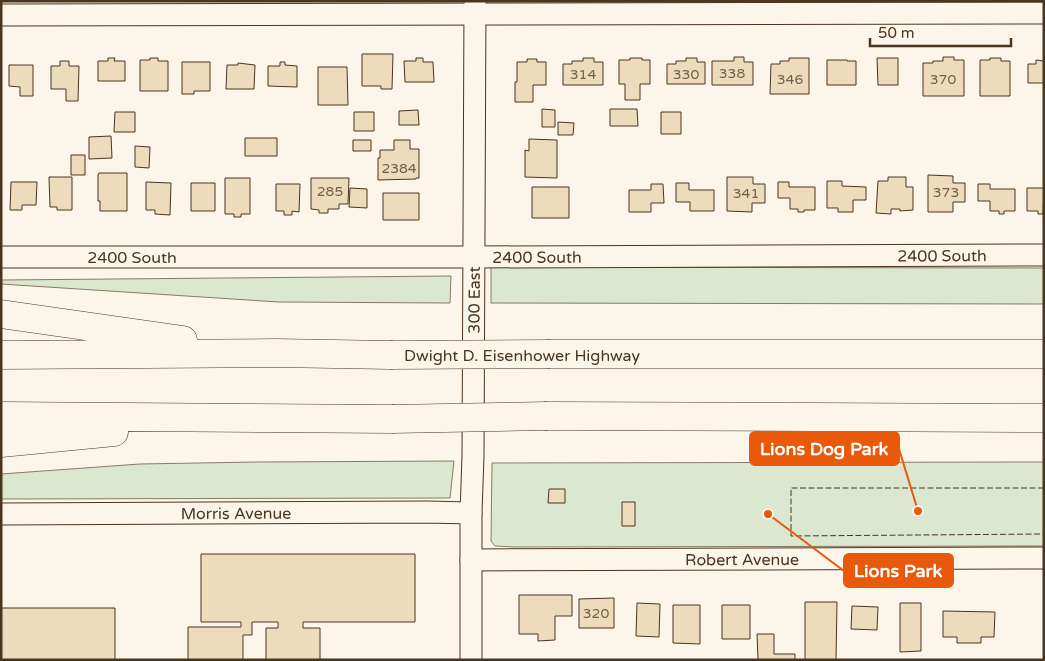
<svg xmlns="http://www.w3.org/2000/svg" width="1045" height="661" font-family="'Varela Round',sans-serif">
  <style>
    .green { fill: #dce7d0; stroke: #887966 }
    .building { fill: #ecdcbc; stroke: #4a3520 }
    .lines { fill: none; stroke-linecap: round; stroke-linejoin: round }
    .minor-casing { stroke: #4a3520; stroke-width: 23 }
    .highway-casing { stroke: #4a3520; stroke-width: 29 }
    .minor { stroke: #fbf6e9; stroke-width: 21 }
    .highway { stroke: #fbf6e9; stroke-width: 28 }
    .highway-bridge-casing { stroke: #4a3520; stroke-width: 29; stroke-linecap: butt }
    .highway-bridge { stroke: #fbf6e9; stroke-width: 28 }
    .fence { stroke: #4a3520; stroke-width: 1; stroke-dasharray: 6 2.5; stroke-linecap: butt }
    .labels { text-anchor: middle; stroke-width: 4; stroke-linejoin: round; paint-order: stroke }
    .number-label { font-size: 14px; fill: #725f47 }
    .street-label { font-size: 16px; fill: #4a3520; stroke: #fbf6e9 }
    .leader { fill: none; stroke: #e8590c; stroke-width: 2 }
    .callout-dot { fill: #e8590c; stroke: #fbf6e9; stroke-width: 2 }
    .callout { fill: #e8590c; stroke: #e8590c; stroke-width: 2 }
    .callout-label { font-size: 18px; text-anchor: middle; font-weight: bold; fill: #fff }
  </style>
  <rect width="100%" height="100%" fill="#fbf6e9"/>
  <path class="green" d="M491,267L1044,268V304L491,303Z
    M451,276L450,303L279,302L1,284V280Z
    M454,461L450,498L1,499V474L140,464L256,462Z
    M1044,462V546L514,547L495,546L491,541L492,463Z"/>
  <path class="building" d="M362,54H393L392,89H381V86H362Z
    M734,57H744V62H753V85H712V61H734Z
    M943,57H954V60H964V96H923V63H933V61H943Z
    M108,58H115L114,61H125V81H98V61H108Z
    M150,58H158V61H168V91H140V60H150Z
    M416,58H423V62H433L434,82H405L404,61H416Z
    M583,58H594V62H603V85H563V64H572V61H583Z
    M630,58H642V60H650V84H640V100H625V84H619V60H630Z
    M686,58H697V62H705V84H667V64H676V61H686Z
    M789,58H809V94H770L771,64H780V61H789Z
    M877,58H898V85H878Z
    M990,58H1001V61H1010V96H980V60H990Z
    M527,59H537V62H546V85H533V102H515V82H517V62H527Z
    M827,60H847V61H856V85H827Z
    M1036,60L1044,61V83H1028V64H1036Z
    M60,61H69V66H79L78,101H66V89H51V66H60Z
    M182,62H210V91H194V94H182Z
    M280,62H285V65L297,66V87L268,86V66H280Z
    M238,63L255,65L254,89H226L227,65H238Z
    M9,65H33V96H20V87L9,86Z
    M318,67H347L348,105H318Z
    M542,109L555,110V127H542Z
    M610,109H637L638,126H610Z
    M418,110L419,125H399V111Z
    M115,112H135V132H114Z
    M354,112H374V131H354Z
    M661,112H681V134H661Z
    M558,122L574,123L573,135H558Z
    M111,136L112,158L89,159V137Z
    M245,138H277V156H245Z
    M529,139L557,140V178L525,177V150L529,151Z
    M353,140H371V151H353Z
    M394,140H410V149H419V178H416V179L378,180V158H380V150H394Z
    M135,146L150,147L149,168L135,167Z
    M71,155H85V175H71Z
    M99,173H127V211H100V201H98V175Z
    M928,175L953,176V183H965V202H953V212H928Z
    M49,177H72V210H57V207H50Z
    M727,177H753V184H765V203H752V212L727,211Z
    M888,177H906V187H913V210L900,211V209H891V214L876,213L878,181H888Z
    M225,178H250V214H241V217H234V214H225Z
    M311,178H349L348,204H339V209H328V213H319V210L311,209Z
    M827,181H842V186L866,187V200H853V212H838V208H827Z
    M11,182H37L36,205H22V210H10Z
    M146,182L171,183L170,215L155,214V210H146Z
    M778,182H789V187H815V210H804V212H798V209H790V198H778Z
    M191,183H215V211H191Z
    M676,183H689V190H714V211H690V202H676Z
    M276,184H300L299,212L292,211V215H284V211H276Z
    M651,184H663L664,203H651V212H629V190H651Z
    M978,184H990V189H1015V211H1004V214H999V211H990V201H978Z
    M532,187H569V218H532Z
    M350,188L367,189V208L349,207Z
    M1027,188H1044L1043,214H1038V211H1027Z
    M383,193H419V220H383Z
    M549,489H565V503H548Z
    M622,502H635V526H622Z
    M201,554H415V622H303V628H320V660H266V628H278V622H252V635H243V660H188V627H241V622H201Z
    M519,595H572V616H555V640L538,641V634H519Z
    M614,598V628H579V599Z
    M805,602H837L836,660H805Z
    M637,603L660,604L659,637L636,636Z
    M900,603H921V651L900,652Z
    M673,605H700V644L673,643Z
    M722,605H750V639H722Z
    M852,606L878,607L877,630L851,629Z
    M1,608H115V660H1Z
    M943,611L995,612L994,637H981V643H957V637H943Z
    M757,634H774V654H795V660H758Z"/>
  <g class="lines">
    <defs>
      <g id="minor">
        <path d="M1,15L1044,13"/>
        <path id="s1" d="M1,257H474L1044,255"/>
        <path id="s2" d="M1,514L427,512L471,513"/>
        <path id="s3" d="M471,560L1044,558"/>
        <path id="s4" d="M471,660V513L473,456L475,1"/>
      </g>
      <path id="highway" d="M1,314L183,340
        M550,354H1044
        M1,355L276,353L390,355
        M1,416L392,419
        M547,416L1044,418
        M1,443L114,432"/>
    </defs>
    <use href="#minor" class="minor-casing"/>
    <use href="#highway" class="highway-casing"/>
    <use href="#minor" class="minor"/>
    <use href="#highway" class="highway"/>
    <defs>
      <path id="highway-bridge" d="M390,355L550,354
        M392,419L547,416"/>
    </defs>
    <use href="#highway-bridge" class="highway-bridge-casing"/>
    <use href="#highway-bridge" class="highway-bridge"/>
    <path class="fence" d="M1044,488H791V536L1044,534"/>
  </g>
  <g class="labels">
    <g class="number-label">
      <text x="732" y="78">338</text>
      <text x="583" y="79">314</text>
      <text x="686" y="79">330</text>
      <text x="790" y="84">346</text>
      <text x="943" y="84">370</text>
      <text x="399" y="173">2384</text>
      <text x="330" y="196">285</text>
      <text x="946" y="197">373</text>
      <text x="746" y="198">341</text>
      <text x="596" y="618">320</text>
    </g>
    <g class="street-label">
      <text dy="6" stroke="none"><textPath href="#s1" startOffset="941">2400 South</textPath></text>
      <text dy="6" stroke="none"><textPath href="#s1" startOffset="131">2400 South</textPath></text>
      <text dy="6" stroke="none"><textPath href="#s1" startOffset="536">2400 South</textPath></text>
      <text dy="6" stroke="none"><textPath href="#s4" startOffset="360">300 East</textPath></text>
      <text x="522" y="361">Dwight D. Eisenhower Highway</text>
      <text dy="6" stroke="none"><textPath href="#s2" startOffset="235">Morris Avenue</textPath></text>
      <text dy="6" stroke="none"><textPath href="#s3" startOffset="271">Robert Avenue</textPath></text>
    </g>
  </g>
  <path class="leader" d="M918 511L899 449M768 514L844 571"/>
  <g class="callout-dot">
    <circle cx="918" cy="511" r="5"/>
    <circle cx="768" cy="514" r="5"/>
  </g>
  <g class="callout">
    <rect x="750" y="432" width="149" height="33" rx="5"/>
    <rect x="844" y="554" width="109" height="33" rx="5"/>
  </g>
  <g class="callout-label">
    <text x="824" y="455">Lions Dog Park</text>
    <text x="898" y="577">Lions Park</text>
  </g>
  <rect width="1045" height="661" fill="none" stroke="#4a3520" stroke-width="5"/>
  <path d="M870 38v8h141v-8" fill="none" stroke="#4a3520" stroke-width="2.5"/>
  <text x="878" y="38" font-size="15" fill="#4a3520" stroke="#fbf6e9" stroke-width="4" paint-order="stroke">50 m</text>
</svg>
